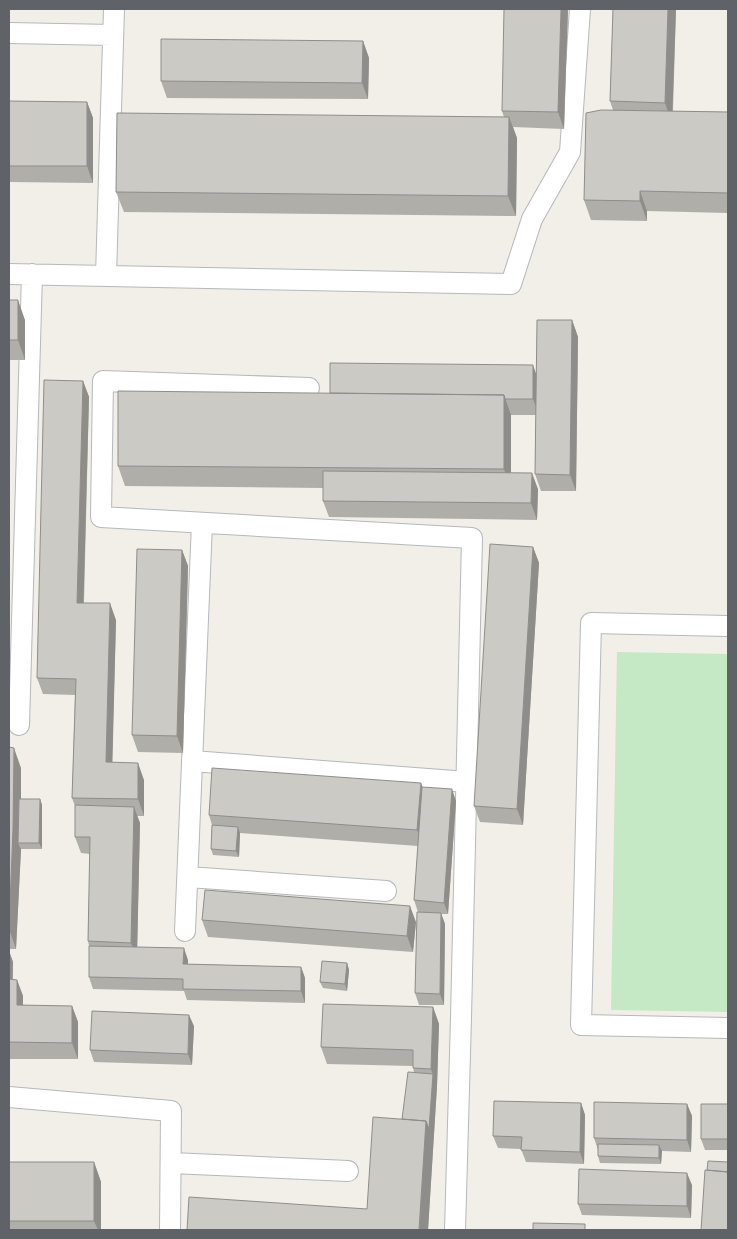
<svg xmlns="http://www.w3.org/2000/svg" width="737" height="1239" font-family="'Public Sans',sans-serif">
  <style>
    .green { fill: #c5e8c5 }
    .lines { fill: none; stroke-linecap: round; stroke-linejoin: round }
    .service-casing { stroke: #b5b8bc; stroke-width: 22 }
    .service { stroke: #fff; stroke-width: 20 }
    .wall { fill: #afaea9 }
    .shaded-wall { fill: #8f8d8a }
    .building { fill: #cccac5; stroke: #8f8d8a }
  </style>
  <rect width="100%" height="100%" fill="#f1efe8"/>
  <path class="green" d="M617,652L728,654V1012L611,1010Z"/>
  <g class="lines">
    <defs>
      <path id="service" d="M9,33L113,35
        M9,274L511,284L532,219L570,152L580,9
        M106,276L114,9
        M309,388L103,381L101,517L472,538L461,1018L455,1230
        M728,626L591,623L581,1025L728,1028
        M19,725L32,274
        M192,761L467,782
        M188,877L386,891
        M185,931L202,523
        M9,1097L171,1111L170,1230
        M171,1163L348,1171"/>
    </defs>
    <use href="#service" class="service-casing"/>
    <use href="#service" class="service"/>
  </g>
  <path class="wall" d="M568,9L564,129L513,127L517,138L516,216L124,212L116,192L504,117L502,111Z
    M613,9H676L673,111L728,112V213L647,211V221L591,220L584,200L613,110L610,101Z
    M363,41L369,58L368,99L167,98L161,81Z
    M9,101L87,102L93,118V183L9,182Z
    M9,300L25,320V360H9Z
    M572,320L578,337L576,491H541L535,474L536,415H511V473L538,489L537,520L329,517L323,501V488L125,486L118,466L330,393L536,375Z
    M83,381L89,397L84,603L116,620L112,762L144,780V816H137L140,823L137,947L188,960V964L301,967L305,978V1003L187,1000L184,991L93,989L89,977V946L88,941L90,854L81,853L75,837V806L72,798L75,695L43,694L37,678Z
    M533,547L539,563L523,825L480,822L474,806Z
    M182,550L188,566L183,753L138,752L132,735Z
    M9,747L21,768V799H40L42,805V849H21L16,949H9Z
    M422,787L456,801L448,914H441L445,924L444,1005H419L415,993L418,912L414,900L418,846L240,833L239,857L213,855L211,849L212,825L209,815Z
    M202,920L416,922L413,952L208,937Z
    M9,951L13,962V979L17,980L23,996V1005L72,1006L78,1022V1059H9Z
    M347,963L349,970L347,991L323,988L320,982Z
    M433,1007L439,1024L437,1086L428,1230L367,1209L402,1119L414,1073L413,1066L327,1064L321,1047Z
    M194,1026L192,1065L94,1062L90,1050Z
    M581,1103L585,1115L584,1164L526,1162L521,1149L498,1148L493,1136Z
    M687,1104L692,1116L691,1152L662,1151L661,1164L600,1163L598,1156V1150L594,1138Z
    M728,1104V1150H705L701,1139Z
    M9,1162H94L101,1182V1230H9Z
    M692,1185L691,1218L582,1215L578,1204Z"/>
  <path class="shaded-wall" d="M561,9H568L564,129L558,112Z
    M668,9H676L672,123L665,103Z
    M363,41L369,58L368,99L362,83Z
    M87,102L93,118V183L87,166Z
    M509,117L517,138L516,216L508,196Z
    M640,191L647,211V221L640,201Z
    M18,300L25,320V360L18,340Z
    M572,320L578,337L576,491L570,475Z
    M533,365L539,382V415L533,399Z
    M83,381L89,397L83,619L77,603Z
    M504,395L511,415V489L504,469Z
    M532,473L538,489L537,520L531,503Z
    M533,547L539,563L523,825L517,809Z
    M182,550L188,566L183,753L177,736Z
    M110,603L116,620L112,779L106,762Z
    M14,748L21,768V843H18L21,849L16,949L9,929Z
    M138,763L144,780V816L138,799Z
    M421,783L427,799L423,846L417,830Z
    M452,789L456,801L448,914L444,903Z
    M40,799L42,805V849L39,843Z
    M134,807L140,823L137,959L131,943Z
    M238,827L240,833L239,857L236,851Z
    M410,906L416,922L413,952L407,936Z
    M441,913L445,924L444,1005L440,994Z
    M184,948L188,960V976L183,964Z
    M9,951L13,962L12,996L9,986Z
    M347,963L349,970L347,991L345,984Z
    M301,967L305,978V1003L301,991Z
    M17,980L23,996V1022L17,1005Z
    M72,1006L78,1022V1059L72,1043Z
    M433,1007L439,1024L437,1086L431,1069Z
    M189,1015L194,1026L192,1065L188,1054Z
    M433,1074L437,1086L428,1230H419L426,1121Z
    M581,1103L585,1115L584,1164L580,1152Z
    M687,1104L692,1116L691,1152L687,1140Z
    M659,1145L662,1151L661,1164L659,1158Z
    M94,1162L101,1182V1230H98L94,1221Z
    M687,1173L692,1185L691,1218L687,1206Z"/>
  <path class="building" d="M504,9H561L558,112L502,111Z
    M613,9H668L665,103L610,101Z
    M161,39L363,41L362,83L161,81Z
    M9,101L87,102V166H9Z
    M601,110L728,112V193L640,191V201L584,200L586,113Z
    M117,113L509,117L508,196L116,192Z
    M9,300H18V340H9Z
    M537,320H572L570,475L535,474Z
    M330,363L533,365V399H505L504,395L330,393Z
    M44,380L83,381L77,603H110L106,762L138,763V799L72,798L76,679L37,678Z
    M118,391L504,395V469L118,466Z
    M323,471L532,473L531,503L323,501Z
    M490,544L533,547L517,809L474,806Z
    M137,549L182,550L177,736L132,735Z
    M9,747L14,748L13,829L9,929Z
    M212,768L421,783L417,830L209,815Z
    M422,787L452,789L444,903L414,900Z
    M19,799H40L39,843H18Z
    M75,805L134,807L131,943L88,941L90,837H75Z
    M212,825L238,827L236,851L211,849Z
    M205,890L410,906L407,936L202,920Z
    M417,912L441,913L440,994L415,993Z
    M89,946L184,948L183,964L301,967V991L183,989V979L89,977Z
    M322,961L347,963L345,984L320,982Z
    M9,979L17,980V1005L72,1006V1043L9,1042Z
    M323,1004L433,1007L431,1069L413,1068V1050L321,1047Z
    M92,1011L189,1015L188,1054L90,1050Z
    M408,1072L433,1074L429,1129L426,1121L402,1119Z
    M494,1101L581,1103L580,1152L521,1150L522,1137L493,1136Z
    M594,1102L687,1104V1140L594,1138Z
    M701,1104H728V1139H701Z
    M373,1117L426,1121L419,1230H187L189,1197L367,1209Z
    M598,1144L659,1145V1158L598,1156Z
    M708,1161L728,1162V1172L707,1170Z
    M9,1162H94V1221H9Z
    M579,1169L687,1173V1206L578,1204Z
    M705,1170L728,1172V1230H701Z
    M533,1223L585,1224V1230H533Z"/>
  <rect width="737" height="1239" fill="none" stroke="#5f6368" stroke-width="20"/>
</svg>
